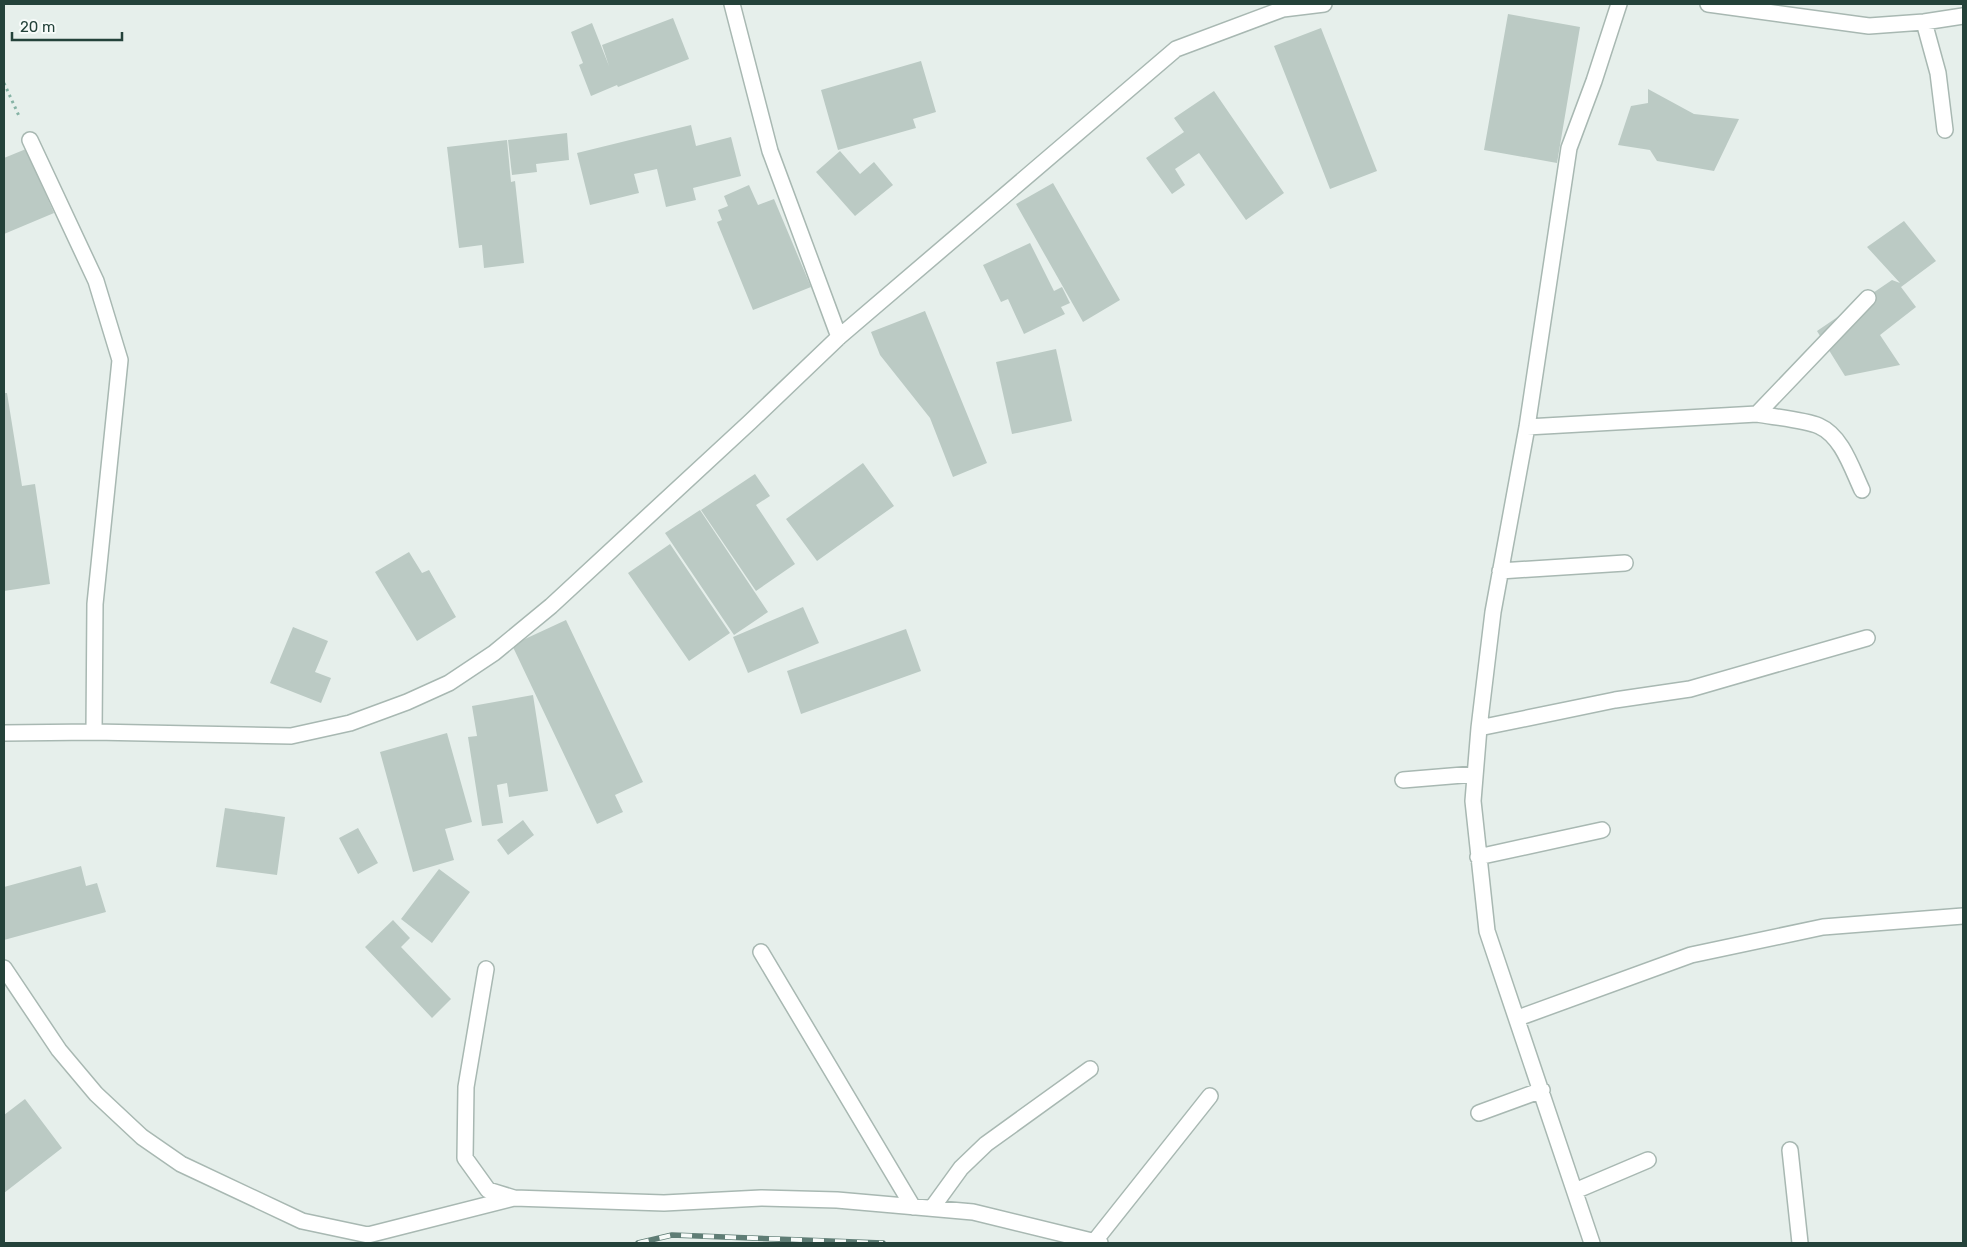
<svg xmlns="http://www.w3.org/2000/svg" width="1967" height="1247" font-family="Rubik,sans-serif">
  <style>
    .building { fill: #bbcac4 }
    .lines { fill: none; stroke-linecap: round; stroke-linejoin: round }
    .minor-casing { stroke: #a8b8b2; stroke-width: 18 }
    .path { stroke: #86b3a5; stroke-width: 3; stroke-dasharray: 2.5 4; stroke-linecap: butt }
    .minor { stroke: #fff; stroke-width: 15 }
    .rail-casing { stroke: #5f7d75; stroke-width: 5.5 }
    .rail { stroke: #f7fbf9; stroke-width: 4; stroke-dasharray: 11; stroke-linecap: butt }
  </style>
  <rect width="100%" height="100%" fill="#e6efeb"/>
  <path class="building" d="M1508,14L1580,27L1557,163L1484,150Z
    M673,18L689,59L618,87L617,85L591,96L579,65L583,63L571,32L592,23L609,66L602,45Z
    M1321,28L1377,171L1330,189L1274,46Z
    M921,61L936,112L913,119L916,128L838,150L821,90Z
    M1648,89L1694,114L1739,119L1714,171L1657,161L1650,150L1618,145L1631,106L1648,103Z
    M1214,91L1284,193L1246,220L1199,153L1175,169L1185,185L1172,194L1146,158L1184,132L1174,118Z
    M691,125L696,146L731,137L741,176L693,188L696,200L666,207L657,169L634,174L639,193L590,205L577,153Z
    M567,133L569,160L536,164L537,172L512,175L508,140Z
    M507,140L511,182L515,181L524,263L484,268L482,245L459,248L447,147Z
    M26,149L54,213L4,234V158Z
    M840,151L860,174L874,162L893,185L855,216L816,172Z
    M1053,183L1120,300L1083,322L1016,204Z
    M749,185L758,205L774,199L811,287L753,310L717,222L722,220L718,210L728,206L724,196Z
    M1904,221L1936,261L1901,287L1916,307L1880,335L1900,365L1845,376L1817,331L1892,280L1900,283L1867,247Z
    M1030,243L1054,291L1062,287L1070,303L1061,307L1065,314L1024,334L1008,299L1001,302L983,265Z
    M925,311L987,463L953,477L930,418L880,355L871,332Z
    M1056,349L1072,421L1012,434L996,362Z
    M4,393H7L22,486L35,484L50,584L4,591Z
    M863,463L894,506L817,561L786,519Z
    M755,474L770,496L756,505L795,564L756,591L701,510Z
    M700,510L768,612L734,635L665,533Z
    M670,544L730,633L689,661L628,573Z
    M409,552L422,573L429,570L456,617L417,641L375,572Z
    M803,607L819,643L748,673L733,637Z
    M566,620L643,782L615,795L623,812L597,824L512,645Z
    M293,627L328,641L315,672L331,678L321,703L270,683Z
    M906,629L921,671L801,714L787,671Z
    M533,695L548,791L509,797L507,783L497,785L503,823L482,826L468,737L477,736L472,706Z
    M447,733L472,822L445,829L454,860L413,872L380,752Z
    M225,808L285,817L277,875L216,867Z
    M523,820L534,835L508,855L497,840Z
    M358,828L378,863L358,874L339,838Z
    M81,866L86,886L97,883L106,912L4,940V887Z
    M439,869L470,892L432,943L401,919Z
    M393,920L410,938L401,947L451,999L432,1018L365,947Z
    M25,1099L62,1148L4,1193V1115Z"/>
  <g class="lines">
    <defs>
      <path id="minor" d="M732,4L770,151L839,337
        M1708,4L1869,26L1924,22L1963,16
        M1924,22L1938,73L1945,130
        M30,140L96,281L120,360L95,604L94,732
        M1757,414C1774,417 1805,420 1819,426C1842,436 1852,469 1862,490
        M1527,427L1757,414L1868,298
        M1500,571L1625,563
        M1479,728L1615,700L1690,689L1867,638
        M4,733L94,732L291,736L350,723L407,702L449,683L494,653L551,606L750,422L839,337L1176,49L1283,9L1324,4
        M1403,780L1475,774
        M1478,857L1602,830
        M761,952L913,1207
        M4,968L59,1050L96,1094L142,1137L181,1164L302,1221L368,1235L514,1198L664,1203L761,1198L837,1200L973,1212L1100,1243
        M486,969L466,1087L465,1158L488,1190L514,1198
        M1518,1018L1691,955L1823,927L1963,916
        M1479,1113L1542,1090
        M1790,1150L1800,1243
        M1575,1191L1648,1160
        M932,1208L961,1168L986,1144L1090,1069
        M1094,1242L1210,1096
        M1592,1243L1487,931L1473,801L1479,728L1493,612L1527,427L1569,148L1594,81L1619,4"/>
    </defs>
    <use href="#minor" class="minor-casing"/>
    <path class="path" d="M4,83L19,116"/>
    <use href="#minor" class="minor"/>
    <defs>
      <path id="rail" d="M638,1243L672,1235L883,1243"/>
    </defs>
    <use href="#rail" class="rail-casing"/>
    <use href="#rail" class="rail"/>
  </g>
  <rect width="1967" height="1247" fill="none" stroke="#24423a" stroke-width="10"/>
  <path d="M12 32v8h110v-8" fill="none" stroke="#24423a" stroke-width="2.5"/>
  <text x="20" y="32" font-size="15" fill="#24423a" stroke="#f7fbf9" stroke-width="4" paint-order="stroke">20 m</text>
</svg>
